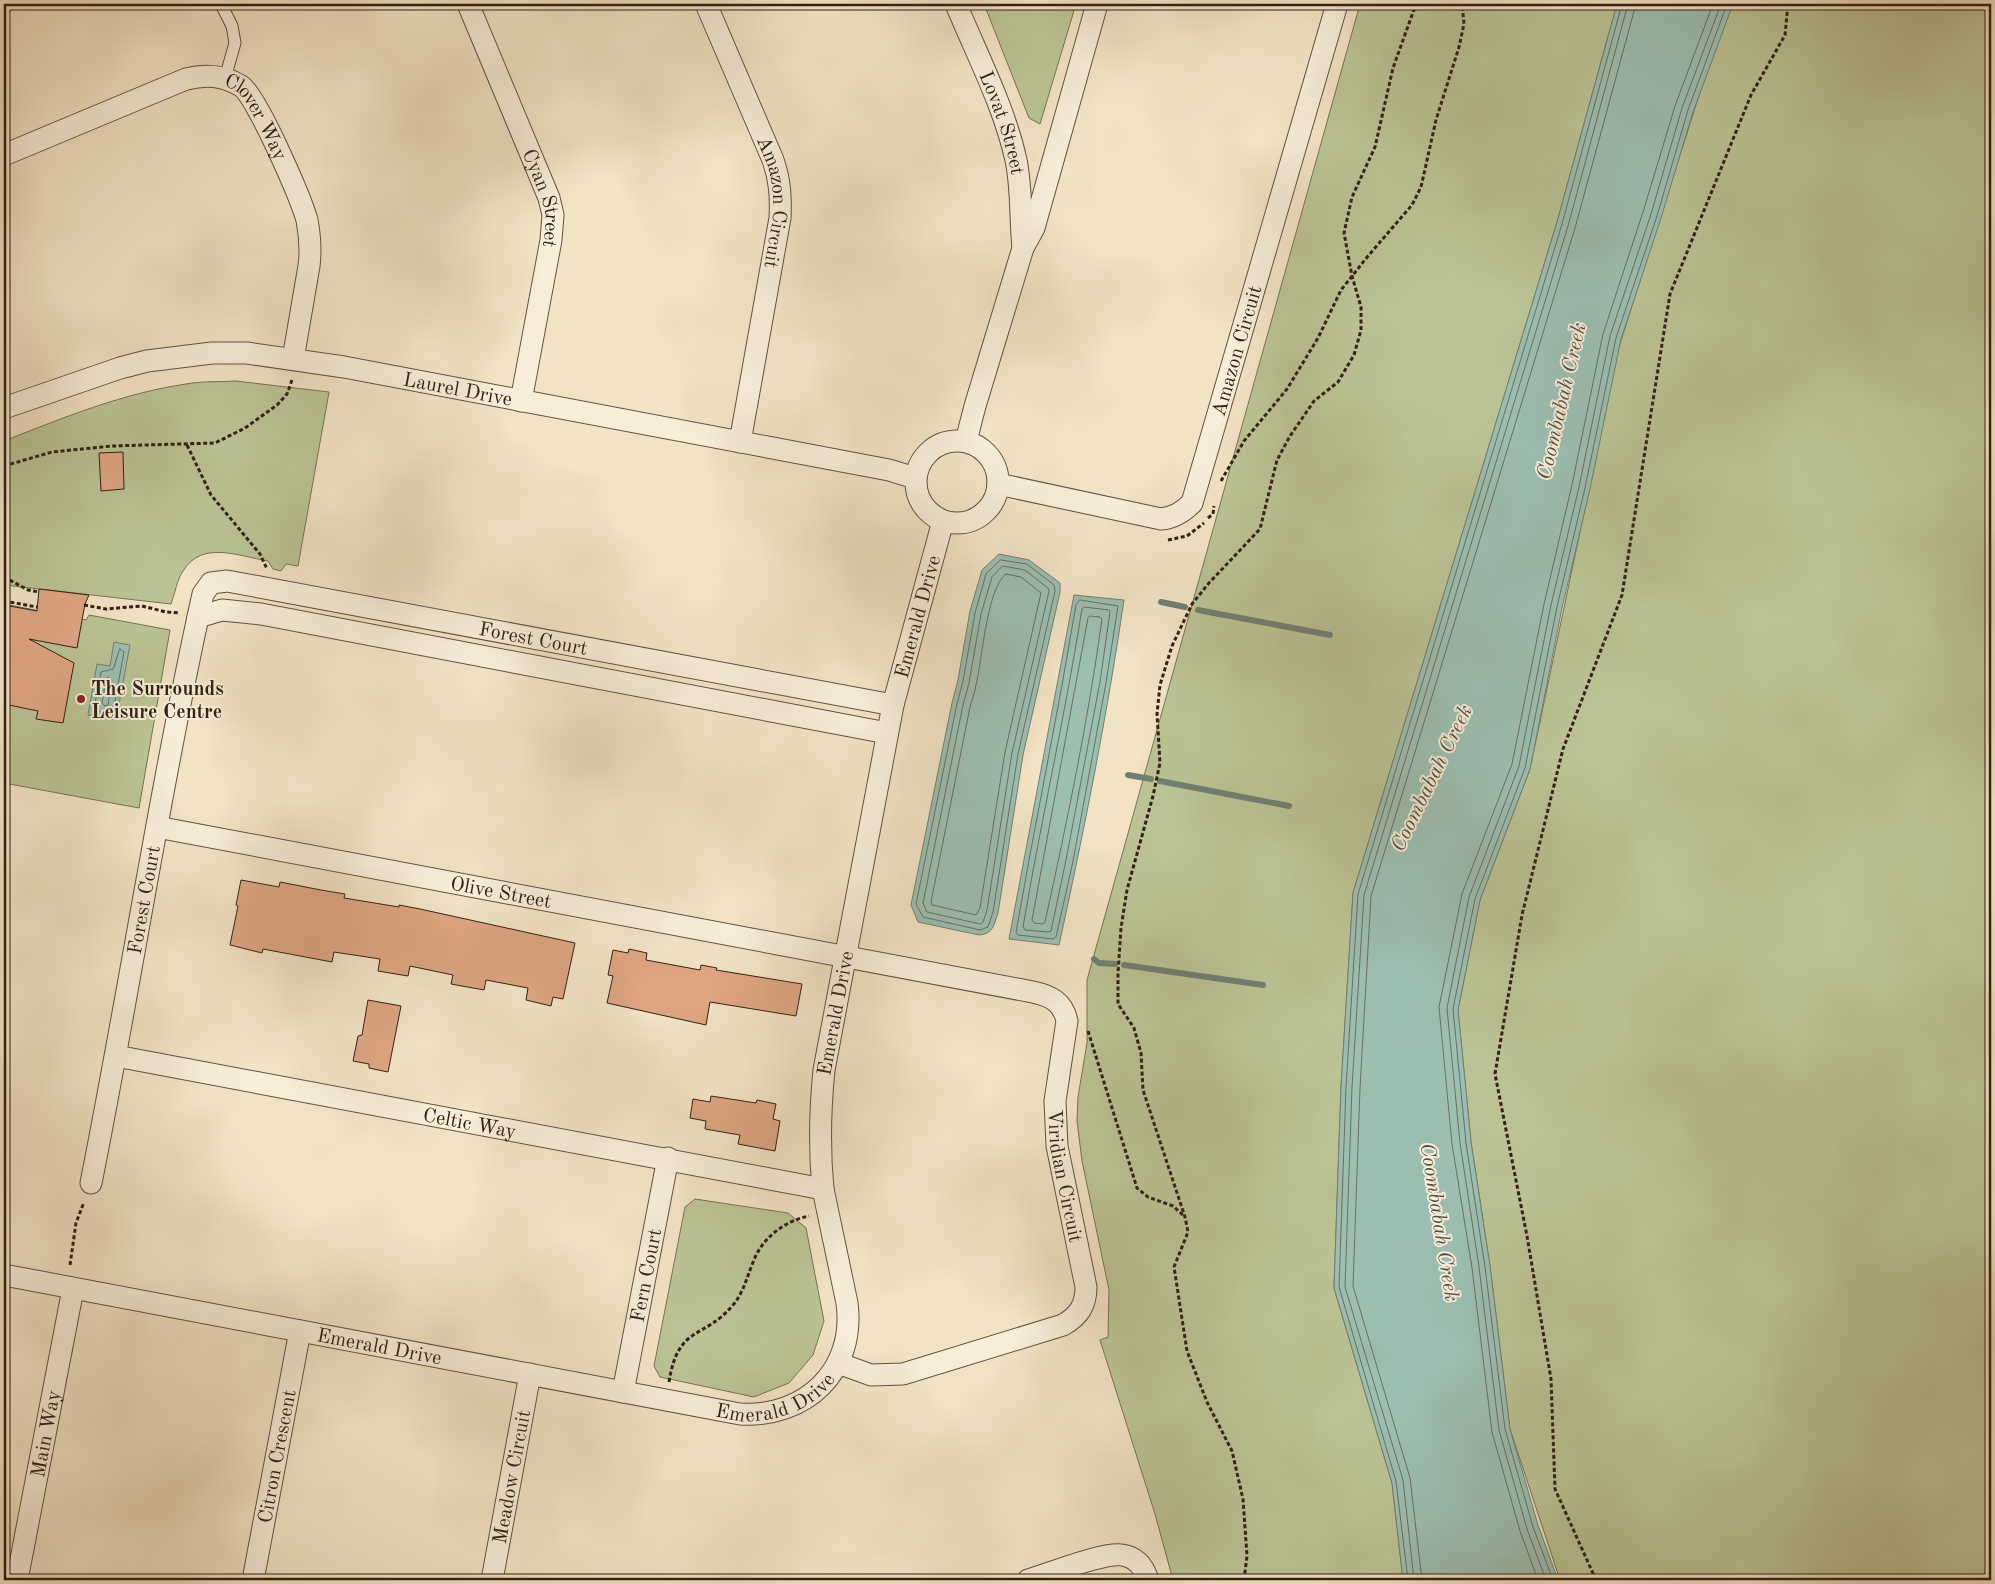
<svg xmlns="http://www.w3.org/2000/svg" width="1995" height="1584" font-family="'Old Standard TT',serif">
  <style>
    .green { fill: #bbc394; stroke: #767254 }
    .water { fill: #9cbeb1; stroke: #717f72 }
    .lines { fill: none; stroke-linecap: round; stroke-linejoin: round }
    .shore { stroke: #666f62; stroke-width: 1 }
    .stream { stroke: #717f72; stroke-width: 6 }
    .building { fill: #dea583; stroke: #312014 }
    .service-casing { stroke: #615140; stroke-width: 13 }
    .minor-casing { stroke: #615140; stroke-width: 23 }
    .path { stroke: #312014; stroke-width: 3; stroke-dasharray: 4 2.5; stroke-linecap: butt }
    .service { stroke: #f7edd9; stroke-width: 11 }
    .minor { stroke: #f7edd9; stroke-width: 21 }
    .poi-dot { fill: #8f2418; stroke: #f7edd9; stroke-width: 2 }
    .labels { text-anchor: middle; stroke-width: 4; stroke-linejoin: round; paint-order: stroke }
    .street-label { font-size: 20px; fill: #312014; stroke: #f7edd9 }
    .poi-label { font-size: 20px; font-weight: bold; fill: #312014; stroke: #f7edd9; text-anchor: start }
    .water-label { font-size: 21px; font-style: italic; fill: #514f43; stroke: #f7edd9 }
  </style>
  <rect width="100%" height="100%" fill="#f2e3c5"/>
  <filter id="stains"><feTurbulence type="fractalNoise" baseFrequency=".004" numOctaves="4"/><feColorMatrix values="0 0 0 0 .2 0 0 0 0 .09 0 0 0 0 .02 0 0 0 .5 -.17"/></filter>
  <radialGradient id="worn" r=".72"><stop offset=".6" stop-color="#630" stop-opacity="0"/><stop offset="1" stop-color="#630" stop-opacity=".3"/></radialGradient>
  <path class="green" d="M984,4H1076L1040,124L1029,118Z
    M1360,4H1617L1557,222L1353,893L1341,1087L1334,1288L1392,1483L1403,1580H1173L1155,1514L1100,1340L1108,1337L1109,1290L1082,1161L1077,1121L1078,1097L1087,1043V980Z
    M1728,4H1991V1580H1560L1510,1429L1490,1266L1471,1142L1458,1010L1480,900L1530,769L1619,347Z
    M236,381L329,392L298,566L286,564L281,571L273,569L268,561C238,556 202,540 183,571C177,580 175,593 171,604L4,585V441C62,418 124,393 186,384C202,381 220,382 236,381Z
    M4,604L86,620L89,615L170,630L139,808L4,783Z
    M695,1199L788,1213L806,1228L824,1321L813,1355L789,1383L754,1397L660,1377L654,1366L685,1207Z"/>
  <path class="water" d="M1617,4H1733L1693,112L1661,218L1621,339L1590,489L1562,608L1530,769L1480,900L1458,1010L1471,1142L1490,1266L1510,1429L1538,1525L1558,1580H1403L1392,1483L1334,1288L1341,1087L1353,893L1557,222Z
    M999,554L1029,560L1060,583V592L1023,755L998,913C994,925 993,934 979,935L918,922L911,905L952,703L958,680L970,611L982,570Z
    M1074,595L1124,600C1107,716 1084,831 1059,945L1009,939Z
    M114,642L130,645L116,720L88,715L97,664L110,666Z"/>
  <g class="lines">
    <path class="shore" d="M1001,560L1027,564L1054,585L1055,591L1018,754L993,912L988,927L980,930L923,917L916,904L957,704L963,681L975,613L986,574Z
      M1003,566L1025,570L1048,588L1049,591L1012,753L987,910L983,922L980,924L927,912L923,903L963,705L969,683L981,614L992,577Z
      M1006,574L1021,577L1041,593L1005,752L980,908L976,915L932,905L931,902L970,707C972,700 975,692 976,685C982,661 987,587 1006,574Z
      M1080,600L1118,606L1106,683L1073,861L1056,937L1053,939L1018,935L1016,932C1035,823 1058,714 1076,605Z
      M1084,607L1109,610L1110,612L1100,682L1066,860L1051,931L1048,932L1025,930L1023,927C1041,821 1065,716 1082,609Z
      M1090,616L1100,617L1102,619C1088,721 1067,822 1045,922L1043,924L1034,923L1032,920L1088,618Z
      M120,649L124,652L113,712L110,714L96,711L94,708L101,672L113,669Z
      M108,677L112,680L108,705L105,706L102,703L106,679Z
      M1408,1580L1396,1481L1339,1287L1346,1087L1358,894L1562,224L1622,4
      M1414,1580L1403,1480L1345,1287L1352,1087L1364,895L1568,226L1628,4
      M1422,1580L1410,1478L1353,1286L1360,1088L1371,896L1575,228L1636,4
      M1538,1580L1520,1531L1492,1432L1472,1268L1452,1144L1439,1007L1462,894L1512,764L1544,604L1572,485L1603,334L1643,212L1675,106L1713,4
      M1546,1580L1527,1529L1499,1430L1479,1267L1460,1143L1447,1008L1469,897L1519,766L1551,605L1579,487L1610,336L1651,214L1682,108L1721,4
      M1553,1580L1533,1527L1505,1429L1485,1267L1466,1143L1453,1009L1475,899L1525,768L1557,607L1585,488L1616,338L1657,216L1688,110L1727,4"/>
    <path class="stream" d="M1161,602L1185,607
      M1198,610L1330,635
      M1128,775L1151,779
      M1160,781L1289,806
      M1094,959L1099,963L1115,964
      M1124,965L1263,985"/>
  </g>
  <path class="building" d="M123,452L124,489L101,491L99,453Z
    M39,589L89,595L85,604L77,648L29,639L74,663L63,723L36,719L38,711L4,704V605L37,611Z
    M241,880L279,887L280,882L321,890L345,894L344,898L399,907V905L420,909L575,943L563,999L553,997L551,1006L526,1000L528,988L486,980L484,990L451,984L453,975L410,966L408,976L378,971L380,959L334,952L332,962L263,949L262,953L230,945L238,906L236,905Z
    M629,949L647,953L646,960L700,970L701,965L717,968L716,970L802,984L796,1016L710,1002L706,1025L607,1003L613,976L608,975L613,950L628,953Z
    M368,1000L401,1006L388,1072L369,1068V1064L353,1061L358,1036L362,1035Z
    M711,1096L756,1103L757,1100L776,1104L773,1119L780,1121L775,1151L738,1144L740,1135L705,1129L706,1121L690,1118L693,1099L710,1102Z"/>
  <g class="lines">
    <defs>
      <path id="service" d="M221,4L232,26L235,43L225,78"/>
      <g id="minor">
        <path id="s1" d="M468,4L549,198L553,215L551,240L521,401"/>
        <path id="s2" d="M706,4L773,160C780,180 781,197 780,218L740,442"/>
        <path id="s3" d="M956,4C977,55 1004,106 1016,160C1022,189 1020,219 1023,248"/>
        <path id="s4" d="M4,155L186,79C206,74 223,75 241,86C257,96 301,199 307,220C310,236 311,250 309,266L293,359"/>
        <path id="s5" d="M4,408L120,368L147,361L212,353H247L344,367L889,470L915,478"/>
        <circle cx="957" cy="482" r="41"/>
        <path d="M966,441L975,406L1023,248L1034,228L1097,4"/>
        <path id="s6" d="M998,484L1161,519C1174,518 1183,512 1192,503L1337,4"/>
        <path d="M198,617L222,610L261,614L887,733"/>
        <path id="s7" d="M157,827L1033,992C1051,996 1063,1002 1067,1021L1055,1101L1057,1146L1086,1287C1086,1305 1079,1316 1063,1325L903,1374L871,1375L838,1363"/>
        <path id="s8" d="M116,1056L823,1189"/>
        <path id="s9" d="M91,1183C130,987 160,789 203,594L211,583L227,581L893,705"/>
        <path id="s10" d="M4,1275L740,1414C805,1418 856,1371 847,1303L823,1189C819,1148 820,1110 824,1070L893,705L943,521"/>
        <path id="s11" d="M623,1392L668,1158"/>
        <path id="s12" d="M17,1580L73,1289"/>
        <path id="s13" d="M253,1580L300,1331"/>
        <path id="s14" d="M492,1580L530,1374"/>
        <path d="M1028,1580C1049,1574 1103,1552 1122,1555C1136,1557 1144,1567 1148,1580"/>
      </g>
    </defs>
    <use href="#service" class="service-casing"/>
    <use href="#minor" class="minor-casing"/>
    <path class="path" d="M187,445L211,495L260,554L267,569
      M4,466L52,452L112,446L215,443L245,428L277,405L287,394L292,380
      M1221,481L1244,441L1287,389L1318,338L1341,290L1368,256L1412,205L1421,187L1436,120L1459,47L1464,24L1462,4
      M1208,518L1213,514L1214,506
      M1168,540L1187,536L1204,523
      M4,577L28,590L39,592
      M4,601L37,607
      M84,605L106,609L142,606L166,612L180,613
      M1088,1031L1137,1188L1148,1197L1173,1206L1184,1216
      M70,1265L76,1223L84,1202
      M669,1382C678,1324 704,1340 733,1305C744,1292 747,1276 754,1260C763,1237 785,1221 809,1216
      M1244,1580L1247,1556L1243,1499L1232,1451L1207,1402L1187,1351L1174,1267L1188,1232L1185,1217L1143,1090L1141,1053L1134,1028L1118,1004V973L1121,928L1127,890L1153,796L1160,763L1157,714L1160,685L1172,646L1192,604L1209,583L1260,529L1277,460L1290,436L1314,401L1338,382L1354,355L1361,330V307L1352,276L1344,233L1352,197L1375,147L1393,68L1416,4
      M1596,1580L1555,1489L1551,1379L1527,1236L1495,1074L1522,915L1563,749L1622,595L1670,294L1751,95L1785,35L1788,4"/>
    <use href="#service" class="service"/>
    <use href="#minor" class="minor"/>
  </g>
  <circle class="poi-dot" cx="81" cy="699" r="5"/>
  <g class="labels">
    <g class="street-label">
      <text dy="7" stroke="none"><textPath href="#s4" startOffset="288">Clover Way</textPath></text>
      <text dy="7" stroke="none"><textPath href="#s3" startOffset="128">Lovat Street</textPath></text>
      <text dy="7" stroke="none"><textPath href="#s1" startOffset="209">Cyan Street</textPath></text>
      <text dy="7" stroke="none"><textPath href="#s2" startOffset="212">Amazon Circuit</textPath></text>
      <text dy="7" stroke="none"><textPath href="#s6" startOffset="361">Amazon Circuit</textPath></text>
      <text dy="7" stroke="none"><textPath href="#s5" startOffset="465">Laurel Drive</textPath></text>
      <text dy="7" stroke="none"><textPath href="#s10" startOffset="1626">Emerald Drive</textPath></text>
      <text dy="7" stroke="none"><textPath href="#s9" startOffset="941">Forest Court</textPath></text>
      <text dy="7" stroke="none"><textPath href="#s7" startOffset="350">Olive Street</textPath></text>
      <text dy="7" stroke="none"><textPath href="#s9" startOffset="288">Forest Court</textPath></text>
      <text dy="7" stroke="none"><textPath href="#s10" startOffset="1221">Emerald Drive</textPath></text>
      <text dy="7" stroke="none"><textPath href="#s8" startOffset="360">Celtic Way</textPath></text>
      <text dy="7" stroke="none"><textPath href="#s7" startOffset="1096">Viridian Circuit</textPath></text>
      <text dy="7" stroke="none"><textPath href="#s11" startOffset="119">Fern Court</textPath></text>
      <text dy="7" stroke="none"><textPath href="#s10" startOffset="382">Emerald Drive</textPath></text>
      <text dy="7" stroke="none"><textPath href="#s10" startOffset="788">Emerald Drive</textPath></text>
      <text dy="7" stroke="none"><textPath href="#s12" startOffset="149">Main Way</textPath></text>
      <text dy="7" stroke="none"><textPath href="#s13" startOffset="126">Citron Crescent</textPath></text>
      <text dy="7" stroke="none"><textPath href="#s14" startOffset="105">Meadow Circuit</textPath></text>
    </g>
    <g class="poi-label">
      <text x="91" y="695">The Surrounds<tspan x="91" dy="23">Leisure Centre</tspan></text>
    </g>
    <g class="water-label">
      <text transform="translate(1561 401) rotate(-77)" y="7">Coombabah Creek</text>
      <text transform="translate(1431 778) rotate(-64)" y="7">Coombabah Creek</text>
      <text transform="translate(1440 1222) rotate(81)" y="7">Coombabah Creek</text>
    </g>
  </g>
  <rect width="1995" height="1584" fill="none" stroke="#f2e3c5" stroke-width="20"/>
  <rect x="5" y="5" width="1985" height="1574" fill="none" stroke="#312014" stroke-width="2.5"/>
  <rect x="10" y="10" width="1975" height="1564" fill="none" stroke="#312014"/>
  <rect width="100%" height="100%" filter="url(#stains)"/>
  <rect width="100%" height="100%" fill="url(#worn)"/>
</svg>
